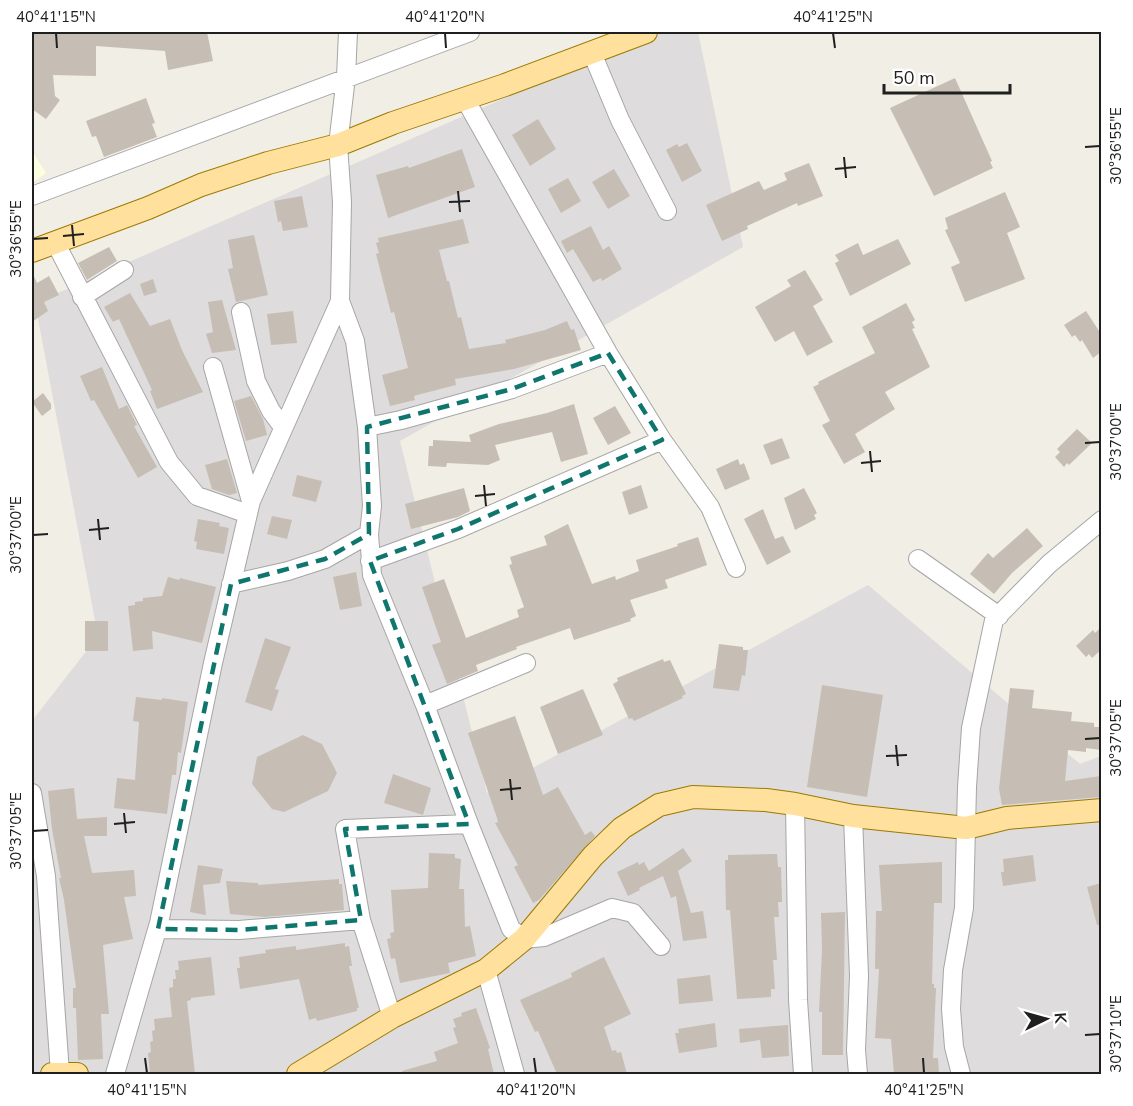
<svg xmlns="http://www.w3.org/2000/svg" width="1133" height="1106" font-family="'Nunito Sans',sans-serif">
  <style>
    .residential { fill: #dedcdc }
    .education { fill: #fbffe0 }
    .building { fill: #c6beb4 }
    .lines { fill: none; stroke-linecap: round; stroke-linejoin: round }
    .minor-casing { stroke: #a6a6a6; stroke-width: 20 }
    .major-casing { stroke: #9b7a00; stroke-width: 24 }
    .minor { stroke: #fff; stroke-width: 18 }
    .major { stroke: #ffe09c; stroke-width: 22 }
    .marked { fill: none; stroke: #0f766e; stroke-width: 4.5; stroke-dasharray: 12 8; stroke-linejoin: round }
    .ticks { fill: none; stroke: #1f1f1f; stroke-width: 2 }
    .neatline { fill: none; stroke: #1f1f1f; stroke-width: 2 }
    .ticks-label { font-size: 15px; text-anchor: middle; fill: #1f1f1f }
  </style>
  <rect width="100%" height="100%" fill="#f1eee5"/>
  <path class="residential" d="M656,32H698L743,247L400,441L487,793L868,585L1080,764L1101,756V1074H32V721L98,636L35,303Z"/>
  <path class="education" d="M32,151L46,173L32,183Z"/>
  <path class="building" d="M32,32H207L213,61L168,70L165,51L96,46V76L53,75L55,96L60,100L46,119L32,109Z
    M955,78L992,161L990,162L993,168L934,196L890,108Z
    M146,98L155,123L152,124L157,137L104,157L96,136L92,137L86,121Z
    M538,119L556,149L530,166L512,135Z
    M687,143L702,171L682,182L666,150L677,144L679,147Z
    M462,149L475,187L388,218L376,175L408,166L409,168Z
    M809,163L823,196L798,206L797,203L747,226L748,229L722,241L706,205L759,181L764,190L787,180L784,173Z
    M614,169L630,196L608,209L592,182Z
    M568,178L581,201L561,213L548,189Z
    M1005,192L1020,227L1007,233L1025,279L965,302L951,267L960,263L945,230L948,229L945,218Z
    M302,196L308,227L283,231L281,221L278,222L274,201Z
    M463,219L469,243L439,250L447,281H449L458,318L461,317L469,349L506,343L505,340L545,330L567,321L571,330L574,329L581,350L514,369L455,379L456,385L421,394L414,396L415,400L390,406L382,375L408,368L394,312L391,313L376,254L379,253L376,243L379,242L378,238Z
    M591,226L603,250L609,246L622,269L602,281L601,278L593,282L573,249L567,253L561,241Z
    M254,235L268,295L236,302L228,269L233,268L228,240Z
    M898,239L911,264L850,296L835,263L839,261L835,255L858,243L863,255Z
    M109,247L117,261L87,280L78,263Z
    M805,270L823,300L813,306L833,342L807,356L794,331L775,342L755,307L791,286L787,280Z
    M32,272L37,283L49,276L59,295L44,302L48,311L32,322Z
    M153,279L157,292L144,296L140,284Z
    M130,293L150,326L170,319L182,350L203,392L157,409L150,391L152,390L119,319L113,322L104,307Z
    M222,300L236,350L212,353L206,334L213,332L208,302Z
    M906,303L915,320L912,322L915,328L912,329L930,367L885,392L895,409L855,434L865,452L844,464L822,425L830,421L813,387L819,384L818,382L875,353L862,327Z
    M293,311L297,343L271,345L267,314Z
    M1086,311L1101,334V352L1093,358L1082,340L1080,342L1075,335L1072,337L1064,325Z
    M102,367L119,409L127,405L137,425L134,426L157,467L138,478L94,400L91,401L80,376Z
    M43,393L51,404V409L42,416L32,402Z
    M251,396L263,419L267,435L246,441L234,401Z
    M574,404L588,454L561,462L552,432L495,445L500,460L488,465L447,463L446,467L428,466L429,446H433V440L471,442L469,435L499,424L547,413Z
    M615,406L631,433L608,445L593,418Z
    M1077,429L1092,443L1069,465L1067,463L1064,467L1055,457L1060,452L1057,449Z
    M782,438L790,458L771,465L763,445Z
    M227,459L237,493L229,495L212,489L205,465Z
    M738,459L740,465L744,463L750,479L725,490L716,469Z
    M297,475L322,481L316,502L292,496Z
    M641,485L648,508L629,515L622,492Z
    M464,488L470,511L458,517L411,529L405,504Z
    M804,488L817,513L814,515L816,519L795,530L784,498Z
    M763,509L775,539L783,536L791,552L767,565L744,519Z
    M272,516L292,520L287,539L267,534Z
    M198,519L220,523L219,526L229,528L224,554L196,549L197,542L194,541Z
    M568,524L592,584L615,576L616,580L639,571L636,560L678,546L677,544L698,537L707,565L665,580L668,588L630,600L636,616L630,619L631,621L574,640L570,628L516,647L517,649L476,665L478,671L447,684L432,645L441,642L422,587L444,579L466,638L519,617L517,610L524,607L509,565L512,564L510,557L547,545L544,536Z
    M1027,528L1043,546L1012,573L994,594L970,574L988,553L993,558Z
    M356,572L362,606L340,610L333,577Z
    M168,577L179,580L180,578L216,587L202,643L152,631L153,649L133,651L128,606L135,605V602L143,601V598L162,596Z
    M85,621H108V651H85Z
    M1101,627V650L1092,658L1089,654L1086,657L1076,646L1093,630L1095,633Z
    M265,638L291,647L275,689L279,690L272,711L245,702Z
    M719,644L743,647V650H748L745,676L742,675L739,691L713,688Z
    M663,659L664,662L670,660L686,694L682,696L683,698L634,721L632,718L629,719L613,684L618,681L617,678Z
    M822,685L883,695L867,797L807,787Z
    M1010,688L1034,690L1032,708L1072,712L1071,721L1094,723V727H1101V750L1086,748V752L1068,750L1065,781L1101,776V797L1002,805L999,789Z
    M583,689L603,735L558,754L540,707Z
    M136,697L162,700V698L188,702L181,753L178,752L176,775H172L167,814L114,808L117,778L135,780L139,722L133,721Z
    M515,716L543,795L558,787L585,835L591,831L595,836L539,900L533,903L514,867L518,865L495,823L498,822L497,818L468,733Z
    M303,735L322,744L337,773L328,791L284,812L272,809L252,784L257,757Z
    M393,774L431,788L423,815L384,803Z
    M74,788L77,819L107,817V836H84L92,873L134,870L136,896L124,897L133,939L103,945L109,1014H101L103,1059L78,1060L76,1008H73V988H76L64,900L59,878H61L52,829L48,791Z
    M683,848L692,861L678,871L691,913L703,911L707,938L683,941L676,896L671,898L663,876L639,888L640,890L628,896L617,872L638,862L639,865L644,862L649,871Z
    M429,853L455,854V858L461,859L459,889H464L465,927L470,926L476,956L448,963L450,973L400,983L395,958L391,959L387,939L391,938L390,933L394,932L391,890L428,888Z
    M777,854L778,867H781L782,902H778L779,917H774L777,960H773L775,989H771V997L737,999L730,910H726L725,860H728V855Z
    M1033,855L1036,881L1003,886L1001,872H1004L1003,859Z
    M942,862V903H934L932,984H934V988H936L933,1058H938L939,1074H894L891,1039L875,1038L879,969H875L876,911H882L879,865Z
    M198,865L223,869L220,883L203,885L206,915L190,912Z
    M339,879V884H342L344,910L265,917L230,914L226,881L258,883V885Z
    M1101,883V925H1097L1087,887Z
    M845,912L843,1055H822V1012H819L822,950L821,913Z
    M345,943V947L349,946L352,966H349L359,1008H357V1011L317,1021L316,1018L309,1020L299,979L240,989L237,968H240L239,957L266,953L265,950L296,946V950Z
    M211,957L215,995L191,998V1000L187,1001L195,1074H150L148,1053L151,1052L150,1042L153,1041L152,1031L155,1030L154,1019L172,1017L169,988L173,987V979H176L175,970H179L178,961Z
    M604,957L631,1014L604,1027L612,1051L616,1050L617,1053L621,1052L627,1074H557L538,1031L535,1032L520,1000L572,977L571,973Z
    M710,975L713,1001L679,1004L677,979Z
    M476,1008L490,1048L488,1049L494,1074H403L402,1071L437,1061L434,1052L458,1043L453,1028L456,1027L453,1019L462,1016L461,1013Z
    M715,1023L717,1047L679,1053L675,1033H679L678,1029Z
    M788,1025L789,1056L762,1058L760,1040L740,1043L739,1029Z"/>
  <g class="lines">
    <defs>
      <path id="minor" d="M592,53L620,120L667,211
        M465,99L608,353L662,440L710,507L736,568
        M32,196L470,32
        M55,242L169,462L197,496L248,514
        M82,297L124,270
        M340,301L355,341L367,427L372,506L369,534L372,575L425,705L469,824L511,929L524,939L544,937L612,908L633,913L661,946
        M241,312L256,381L271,411L283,427
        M213,367L251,501
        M367,427L401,420L512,389L608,353
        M918,559L999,616
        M370,561L458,529L662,440
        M231,584L288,571L325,559L369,534
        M425,705L526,663
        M32,793L46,876L60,1073
        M795,804L798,1000L803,1074
        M853,816L859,976L856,1050L858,1074
        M158,929L239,930L361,920
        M486,970L515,1074
        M392,1017L361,920L345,829L469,824
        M115,1074L159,923L213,663L251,501L340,301L342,202L338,145L346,77L348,32
        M961,1074L954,1047L951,1009L953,970L964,908L967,787L971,728L994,620L1049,564L1102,520"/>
      <path id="major" d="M32,251L148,208L201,185L268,163L338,145L393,123L505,85L646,32
        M52,1074H77
        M298,1074L392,1017L486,970L524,939L593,856L622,828L659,805L693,797L766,800L795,804L853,816L966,828L1007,818L1102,810"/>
    </defs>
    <use href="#minor" class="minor-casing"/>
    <use href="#major" class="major-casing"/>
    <use href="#minor" class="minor"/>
    <use href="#major" class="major"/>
  </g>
  <path class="marked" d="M608,353L662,440L458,529L370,561L469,824L345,829L361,920L239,930L158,929L231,584L325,559L369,534L367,427L512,389Z"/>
  <path class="ticks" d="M56,33L57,48M445,33L446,48M833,33L835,48M1085,147L1100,146M844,157L846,178M835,169L856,167M458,191L460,212M449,202L470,201M72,225L74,246M63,236L84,234M33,239L48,238M1085,443L1100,442M870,451L872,472M861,463L881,461M484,485L486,506M475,496L495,494M98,519L100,540M89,530L109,528M33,535L48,534M1085,739L1100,738M896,745L898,766M886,756L907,755M510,779L512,800M500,790L521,788M124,813L126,833M114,824L135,822M33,831L48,830M1085,1035L1100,1034M145,1058L147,1073M534,1058L536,1073M923,1058L924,1073"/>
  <rect width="1133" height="1106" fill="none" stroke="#ffffff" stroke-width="66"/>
  <g transform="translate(1046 1019) rotate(85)" stroke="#ffffff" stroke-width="4.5" paint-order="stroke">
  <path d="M0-4.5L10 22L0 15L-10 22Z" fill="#1f1f1f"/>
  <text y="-9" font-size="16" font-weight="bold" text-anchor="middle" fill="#1f1f1f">K</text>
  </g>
  <path d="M884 84v9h126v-9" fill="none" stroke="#1f1f1f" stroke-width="3"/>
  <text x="893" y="84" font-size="18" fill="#1f1f1f" stroke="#ffffff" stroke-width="4.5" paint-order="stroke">50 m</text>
  <rect x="33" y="33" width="1067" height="1040" class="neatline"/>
  <g class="ticks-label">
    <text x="56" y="22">40°41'15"N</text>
    <text x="445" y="22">40°41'20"N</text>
    <text x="833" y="22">40°41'25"N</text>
    <text transform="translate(1116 146) rotate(-90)" y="5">30°36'55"E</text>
    <text transform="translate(16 239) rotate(-90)" y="5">30°36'55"E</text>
    <text transform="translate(1116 442) rotate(-90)" y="5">30°37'00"E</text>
    <text transform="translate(16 535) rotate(-90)" y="5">30°37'00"E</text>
    <text transform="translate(1116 738) rotate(-90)" y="5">30°37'05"E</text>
    <text transform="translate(16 831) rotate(-90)" y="5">30°37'05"E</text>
    <text transform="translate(1116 1034) rotate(-90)" y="5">30°37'10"E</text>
    <text x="147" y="1095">40°41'15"N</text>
    <text x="536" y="1095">40°41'20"N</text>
    <text x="924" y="1095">40°41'25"N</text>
  </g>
</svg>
